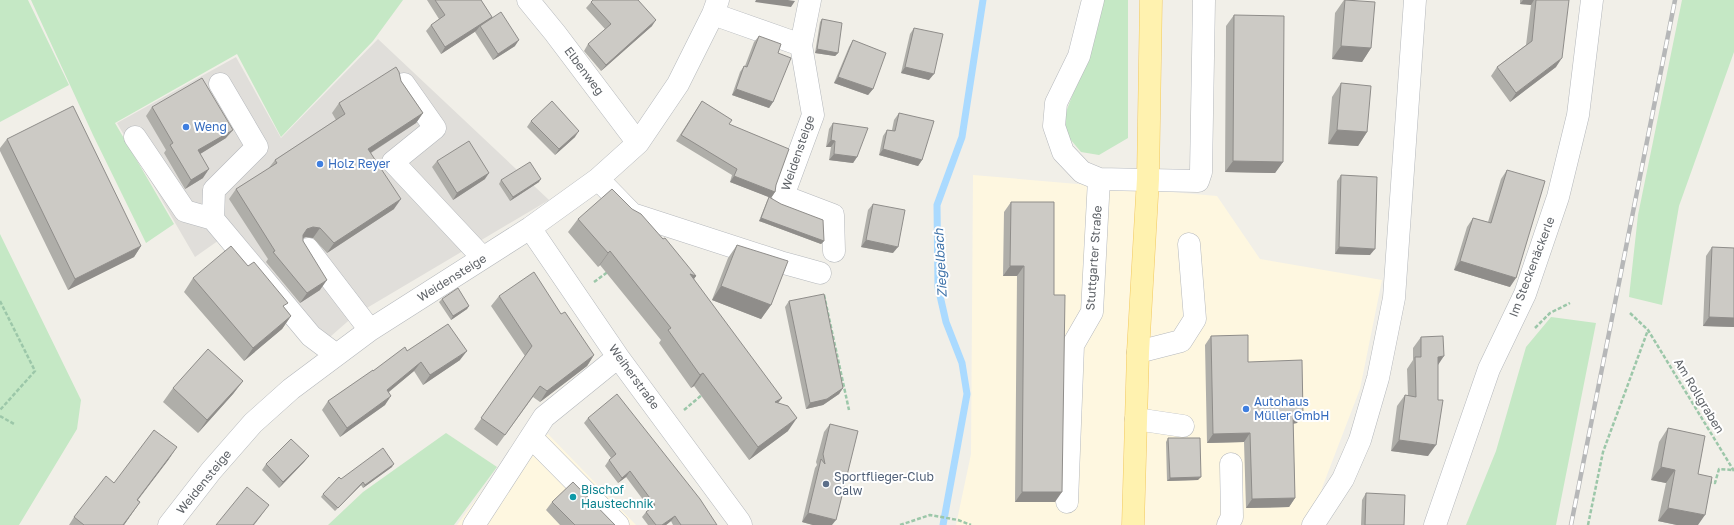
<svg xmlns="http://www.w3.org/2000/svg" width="1734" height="525" font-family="'Golos Text',sans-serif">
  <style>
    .commercial { fill: #fef7e0 }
    .industrial { fill: #e0deda }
    .green { fill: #c5e8c5 }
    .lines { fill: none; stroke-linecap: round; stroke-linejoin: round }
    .stream { stroke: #aadaff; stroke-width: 7 }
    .minor-casing { stroke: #b5b8bc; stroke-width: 23 }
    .major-casing { stroke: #f2c960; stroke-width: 23 }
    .path { stroke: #9cc7a9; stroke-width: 2.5; stroke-dasharray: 4 2; stroke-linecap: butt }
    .minor { stroke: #fff; stroke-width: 22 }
    .major { stroke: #fff2af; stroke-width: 22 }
    .rail-casing { stroke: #b6b7b8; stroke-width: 4.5 }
    .rail { stroke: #fff; stroke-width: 3; stroke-dasharray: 9; stroke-linecap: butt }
    .wall { fill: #afaea9 }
    .shaded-wall { fill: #8f8d8a }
    .building { fill: #cccac5; stroke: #8f8d8a }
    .shop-dot { fill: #3f7fe0; stroke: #fff; stroke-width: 1.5 }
    .service-dot { fill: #5c6f8a; stroke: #fff; stroke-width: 1.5 }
    .culture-dot { fill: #0f9aa8; stroke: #fff; stroke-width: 1.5 }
    .labels { text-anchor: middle; stroke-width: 4; stroke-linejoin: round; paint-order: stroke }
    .street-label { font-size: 12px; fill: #5f6368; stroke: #fff }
    .shop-label { font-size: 12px; fill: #366cbe; stroke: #fff; text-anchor: start }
    .service-label { font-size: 12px; fill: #4e5e75; stroke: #fff; text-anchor: start }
    .culture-label { font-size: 12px; fill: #0d838f; stroke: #fff; text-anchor: start }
    .water-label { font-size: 13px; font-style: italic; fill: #4174aa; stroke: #fff }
  </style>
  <rect width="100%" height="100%" fill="#f1efe8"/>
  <path class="commercial" d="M973,175L1217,196L1260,259L1382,280L1360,389L1322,488L1317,525H956L971,454Z
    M548,434L636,525H457L497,471Z"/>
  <path class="industrial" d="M378,39L549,200L355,315L314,351L222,238L195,257L117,123L236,57L281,138Z"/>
  <path class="green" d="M0,0H28L69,85L0,122Z
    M31,0H403L373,41L281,137L237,54L115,123L174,224L146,243L93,135Z
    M1104,0H1128V138L1099,155L1081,152L1065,133L1066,112L1096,33Z
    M1682,0H1734V52L1679,206L1662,305L1629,297L1638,215Z
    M0,234L81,400L77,429L19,525H0Z
    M1551,317L1596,323L1556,525H1466L1496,451L1526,347Z
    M446,433L497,467L454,525H328L363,492Z"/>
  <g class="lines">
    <path class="stream" d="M943,525L967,394L962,363L946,322L938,287L937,205L962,137L983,0"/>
    <defs>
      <path id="minor" d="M528,0L555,33L638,143
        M1093,0L1079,56L1056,103L1054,126L1063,152L1082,172L1099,179L1198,181L1201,172L1204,0
        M713,14L801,45L813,115L783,196L833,215L834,251
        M801,45L810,0
        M220,84L257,147L214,190L213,219L311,336L335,354
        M404,84L435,128L393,162L483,258
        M135,137L185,211L213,219
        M598,179L632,214L780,262L820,273
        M530,228L618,357L739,521L741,525
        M308,249L370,330
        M1138,352L1181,341L1195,319L1189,244
        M1136,419L1183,426
        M531,437L618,525
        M1067,502L1073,345L1092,312L1099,179
        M169,525L211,471L253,423L291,389L370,330L530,228L598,179L638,143L678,84L713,14L718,0
        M474,525L544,417L618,357
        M1228,525L1232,517L1231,464
        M1313,525L1343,479L1360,440L1378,378L1394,298L1415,0
        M1435,525L1489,369L1525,294L1558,197L1578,115L1592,0"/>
      <path id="major" d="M1133,525L1138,352L1148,179L1151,0"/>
    </defs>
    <use href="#minor" class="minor-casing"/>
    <use href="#major" class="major-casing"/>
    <path class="path" d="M594,282L609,271
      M824,295L849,410
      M0,301L35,371L0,410
      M1630,313L1648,330L1734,471
      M1535,328L1550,313L1570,303
      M684,410L703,394
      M0,416L14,424
      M1708,482L1715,483L1719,469L1733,470
      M900,525L930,515L958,520L971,525
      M1588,525L1603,452L1648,330"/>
    <use href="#minor" class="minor"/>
    <use href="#major" class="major"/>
    <defs>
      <path id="rail" d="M1571,525L1675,0"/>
    </defs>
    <use href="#rail" class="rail-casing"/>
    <use href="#rail" class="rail"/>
  </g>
  <path class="wall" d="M427,0H481L492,17L515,46L493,60L475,32L476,31L441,54L426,31L431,25L439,19Z
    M593,0H639V1L652,26L601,71L584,51L588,44L605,29L586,8Z
    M1344,0H1355L1371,48L1362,62L1332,59L1335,13Z
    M1520,0H1569L1556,67L1510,102L1491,76L1497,67L1526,45L1531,5L1520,4Z
    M1234,15L1283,162L1275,173L1225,172L1226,26Z
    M822,19L838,53L835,56L815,53L820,22Z
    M914,28L929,80L901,73L910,34Z
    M759,36L778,53L773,102L769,108L732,95L740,72L744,66H745L754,42Z
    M853,40L873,89L868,95L834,83L849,47Z
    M401,81L423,113L416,123L371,153L394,209L327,253L313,238L306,237L303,238V241L320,290L300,303L266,262L268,259L229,199L236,189L268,169L275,160L336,120L332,113L339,103Z
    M1341,83L1367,132L1358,146L1328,144L1332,97Z
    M702,101L729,124L776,185L775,192L771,198L824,241L821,244L759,221L767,201L769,197L730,182L732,175L676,141Z
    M152,107L226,138L200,154L203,178L185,189L164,153L166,150L146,116Z
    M899,113L922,160L918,166L879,155L883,136L887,130H892L894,120Z
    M531,121L575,137L555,155L527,127Z
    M833,123L857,157L853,163L829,160L831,147H826L829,129Z
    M7,139L141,246L134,257L68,290L0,151V148Z
    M437,161L485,179L453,200L432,167Z
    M1507,170L1510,287L1454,270L1467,227L1473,218L1488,222L1501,179Z
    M1341,175L1370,255L1335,254L1337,181Z
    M501,180L539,182L510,201L499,184Z
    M1011,202L1054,295L1055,502H1015L1017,276H1003L1004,212Z
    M873,204L893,253L861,247L868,210Z
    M578,219L696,276L694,279L778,403L788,431L749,460L694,386L691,388L659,343L661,340L600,265L598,267L568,232Z
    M737,245L771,305L761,319L712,300L728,258Z
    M1712,247L1734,248V327L1703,326L1706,256Z
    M193,278L284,308L291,316L282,329L244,361L184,292Z
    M499,296L561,314L594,355L587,366L540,402L533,397L497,446L474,429L525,356L491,306Z
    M442,299L469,306L467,309L451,320L439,302Z
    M789,301L843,388L839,394L823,405L806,409L785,307Z
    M1211,336L1248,362L1297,423L1293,424L1295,498L1289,507L1246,508L1244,442L1207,443L1205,345Z
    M1421,337L1438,365L1428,456L1391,451L1397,406L1405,395L1408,396L1407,369L1413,360V348Z
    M407,351L460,360L423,385L414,371L389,392L385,405L340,437L322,410L328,401L373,371Z
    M243,381L233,394L198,433L163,402L173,388Z
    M588,418L717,525H673L671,521L666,525H648L642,517L646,512L650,509L626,477L618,483L605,466L609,460L611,458L584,423Z
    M830,424L832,525H813L802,522L815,468L817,465L816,462L824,432Z
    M1668,428L1698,474V525H1677L1658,521L1666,483L1651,480L1659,442Z
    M1168,438L1198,480L1167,481L1166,442Z
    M309,456L304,462L279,488L262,470L266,464Z
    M169,459L138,500L140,502L124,525H69L74,517L114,483Z
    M392,467L363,488L361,485L335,511L321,497L323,494L341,479Z
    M1366,493L1404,525H1361L1362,500Z
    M552,502L615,525H560L546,510Z"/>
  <path class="shaded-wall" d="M756,0H788L795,1L791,7L755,2Z
    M1523,0H1534L1531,5L1520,4Z
    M492,17L480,26L476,31L441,54L445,47Z
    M656,20L652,26L601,71L606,65Z
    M519,40L515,46L493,60L498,54Z
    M1341,46L1371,48L1362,62L1332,59Z
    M817,49L838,53L835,56L815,53Z
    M1562,58L1556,67L1510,102L1516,93Z
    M905,67L934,74L929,80L901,73Z
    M838,77L873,89L868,95L834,83Z
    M736,89L773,102L769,108L732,95Z
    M423,113L416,123L361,159L368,149Z
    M233,130L226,138L192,159L198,150Z
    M1337,130L1367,132L1358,146L1328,144Z
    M579,131L575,137L555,155L559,149Z
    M831,140L835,141L831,147H826Z
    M883,149L922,160L918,166L879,155Z
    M834,154L857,157L853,163L829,160Z
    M1233,161L1283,162L1275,173L1225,172Z
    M209,169L203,178L185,189L191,180Z
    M489,173L485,179L453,200L457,193Z
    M734,176L775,192L771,198L730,182Z
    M541,179L539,182L510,201L513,197Z
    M401,199L394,209L327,253L334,243Z
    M761,218L824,241L821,244L759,221Z
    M313,227L320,228L313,238L306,237L300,239L307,229Z
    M866,240L898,247L893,253L861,247Z
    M141,246L134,257L68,290L75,279Z
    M1339,247L1375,249L1370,255L1335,254Z
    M610,251L600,265L598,267L608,253Z
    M1460,261L1516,278L1510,287L1454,270Z
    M1010,266H1024L1017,276H1003Z
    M690,274L696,276L686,290Z
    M327,280L320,290L300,303L307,293Z
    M721,286L771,305L761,319L712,300Z
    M469,306L467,309L451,320L453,316Z
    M291,316L282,329L244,361L253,348Z
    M1709,317L1734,318V327L1703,326Z
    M467,351L460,360L423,385L430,375Z
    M594,355L587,366L540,402L547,391Z
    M1444,356L1436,368L1438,357Z
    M421,362L414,371L380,399L387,390Z
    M703,373L694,386L691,388L700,375Z
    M243,381L233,394L198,433L207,420Z
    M843,388L839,394L823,405L806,409L810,403Z
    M391,396L385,405L340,437L347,428Z
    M782,398L772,411L775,402Z
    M1293,415H1303L1297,423L1287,424Z
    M797,418L788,431L749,460L758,447Z
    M1250,433L1244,442L1207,443L1213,434Z
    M1399,440L1436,445L1428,456L1391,451Z
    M177,447L169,459L129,511L137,500Z
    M309,456L304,462L279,488L283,482Z
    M394,464L392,467L363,488L365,485Z
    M1661,467L1675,470L1666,483L1651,480Z
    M630,471L626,477L618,483L622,478Z
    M1201,477L1198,480L1167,481L1170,478Z
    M363,482L361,485L335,511L338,508Z
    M1022,492H1062L1055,502H1015Z
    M1295,498L1289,507L1246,508L1252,499Z
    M140,502L124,525H123Z
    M269,505L254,525H253Z
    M1668,508L1705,515L1698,525H1677L1658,521Z
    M808,513L836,520L832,525H813L802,522Z
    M675,516L671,521L666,525H662Z"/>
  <path class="building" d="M435,0H481L492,17L445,47L431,25L445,15Z
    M593,0H638L656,20L606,65L588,44L611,24L591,2Z
    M1345,0L1375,2L1371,48L1341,46Z
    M1536,0H1569L1562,58L1516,93L1497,67L1532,41Z
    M501,12L519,40L498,54L480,26Z
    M1234,15L1284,16L1283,162L1233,161Z
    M822,19L842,23L838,53L817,49Z
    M914,28L943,34L934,74L905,67Z
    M759,36L781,44L778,53L791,58L773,102L736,89L744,66L747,67Z
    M853,40L886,53L873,89L838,77Z
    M396,67L399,72L401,81L423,113L368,149L401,199L334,243L320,228L313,227L307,229L303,235V241L327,280L307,293L273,252L275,251L236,189L277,163L275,160L345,114L339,103Z
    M202,78L233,130L198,150L209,169L191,180L170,145L173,143L152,107Z
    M1341,83L1371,86L1367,132L1337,130Z
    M552,101L579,131L559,149L531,121Z
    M702,101L732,120L729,124L789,149L776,185L775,192L734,176L737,169L681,135Z
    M73,106L141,246L75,279L7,139Z
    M899,113L934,121L922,160L883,149L887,130L895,131Z
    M833,123L868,128L857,157L834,154L835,141L831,140Z
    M469,141L489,173L457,193L437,161Z
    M530,162L541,179L513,197L501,180Z
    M1507,170L1545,181L1516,278L1460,261L1473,218L1491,223Z
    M1341,175L1377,177L1375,249L1339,247Z
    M612,189L632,209L641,214L663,239L665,238L696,276L690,274L782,398L775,402L788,406L797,418L758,447L703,373L700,375L668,330L671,328L610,251L608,253L578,219Z
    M769,197L781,204L823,220L824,241L761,218Z
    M1011,202H1054V295H1065L1062,492H1022L1024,266H1010Z
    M873,204L905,210L898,247L866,240Z
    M737,245L788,261L771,305L721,286Z
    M231,246L248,266L254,262L288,303L283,306L291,316L253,348L193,278Z
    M1712,247L1734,248V318L1709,317Z
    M534,272L561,314L565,312L594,355L547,391L540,386L505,435L481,418L532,346L499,296Z
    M458,288L469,306L453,316L442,299Z
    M824,294L843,388L827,399L810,403L789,301Z
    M448,324L467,351L430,375L421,362L387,390L391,396L347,428L328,401L373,370V371L405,347L407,351Z
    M1248,335V362L1302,360L1303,415H1293L1295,498L1252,499L1250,433L1213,434L1211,336Z
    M1443,336L1444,356L1438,357V400H1443L1436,445L1399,440L1405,395L1416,397L1415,357H1421V337Z
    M208,349L243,381L207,420L173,388Z
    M617,394L700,499L717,525H681L675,516L662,525H656L646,512L655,505L630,471L622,478L609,460L616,454L588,418Z
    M830,424L858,431L836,520L808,513L821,459L825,464L823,454Z
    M1668,428L1705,436L1698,474L1712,477L1705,515L1668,508L1675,470L1661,467Z
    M154,430L177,447L137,500L140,502L123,525H84L74,517L106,476L114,483Z
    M1168,438H1200L1201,477L1170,478Z
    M291,439L309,456L283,482L266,464Z
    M383,448L394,464L365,485L363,482L338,508L323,494L339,477L341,479Z
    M573,482L615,525H575L552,502Z
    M247,487L269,505L253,525H216Z
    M1366,493L1405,495L1404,525H1365Z"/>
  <g class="shop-dot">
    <circle cx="186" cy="127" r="4"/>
    <circle cx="320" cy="164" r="4"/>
    <circle cx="1246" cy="409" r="4"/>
  </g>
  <circle class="service-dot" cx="826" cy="484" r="4"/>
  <circle class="culture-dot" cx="573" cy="497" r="4"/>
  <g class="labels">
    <g class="street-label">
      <text transform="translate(584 71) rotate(53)" y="4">Elbenweg</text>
      <text transform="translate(798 153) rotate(-71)" y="4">Weidensteige</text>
      <text transform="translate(1094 258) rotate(-86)" y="4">Stuttgarter Straße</text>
      <text transform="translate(1532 267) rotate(-69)" y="4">Im Steckenäckerle</text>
      <text transform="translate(452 278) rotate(-32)" y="4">Weidensteige</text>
      <text transform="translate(634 377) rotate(54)" y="4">Weiherstraße</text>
      <text transform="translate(1699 396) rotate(59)" y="4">Am Rollgraben</text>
      <text transform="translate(204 482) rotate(-51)" y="4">Weidensteige</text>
    </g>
    <g class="shop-label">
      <text x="194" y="131">Weng</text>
      <text x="328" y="168">Holz Reyer</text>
      <text x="1254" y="406">Autohaus<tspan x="1254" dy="14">Müller GmbH</tspan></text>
    </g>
    <g class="service-label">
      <text x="834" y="481">Sportflieger-Club<tspan x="834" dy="14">Calw</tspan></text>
    </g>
    <g class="culture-label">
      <text x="581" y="494">Bischof<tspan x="581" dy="14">Haustechnik</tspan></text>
    </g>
    <g class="water-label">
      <text transform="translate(940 263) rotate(-93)" y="5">Ziegelbach</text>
    </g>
  </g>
</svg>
